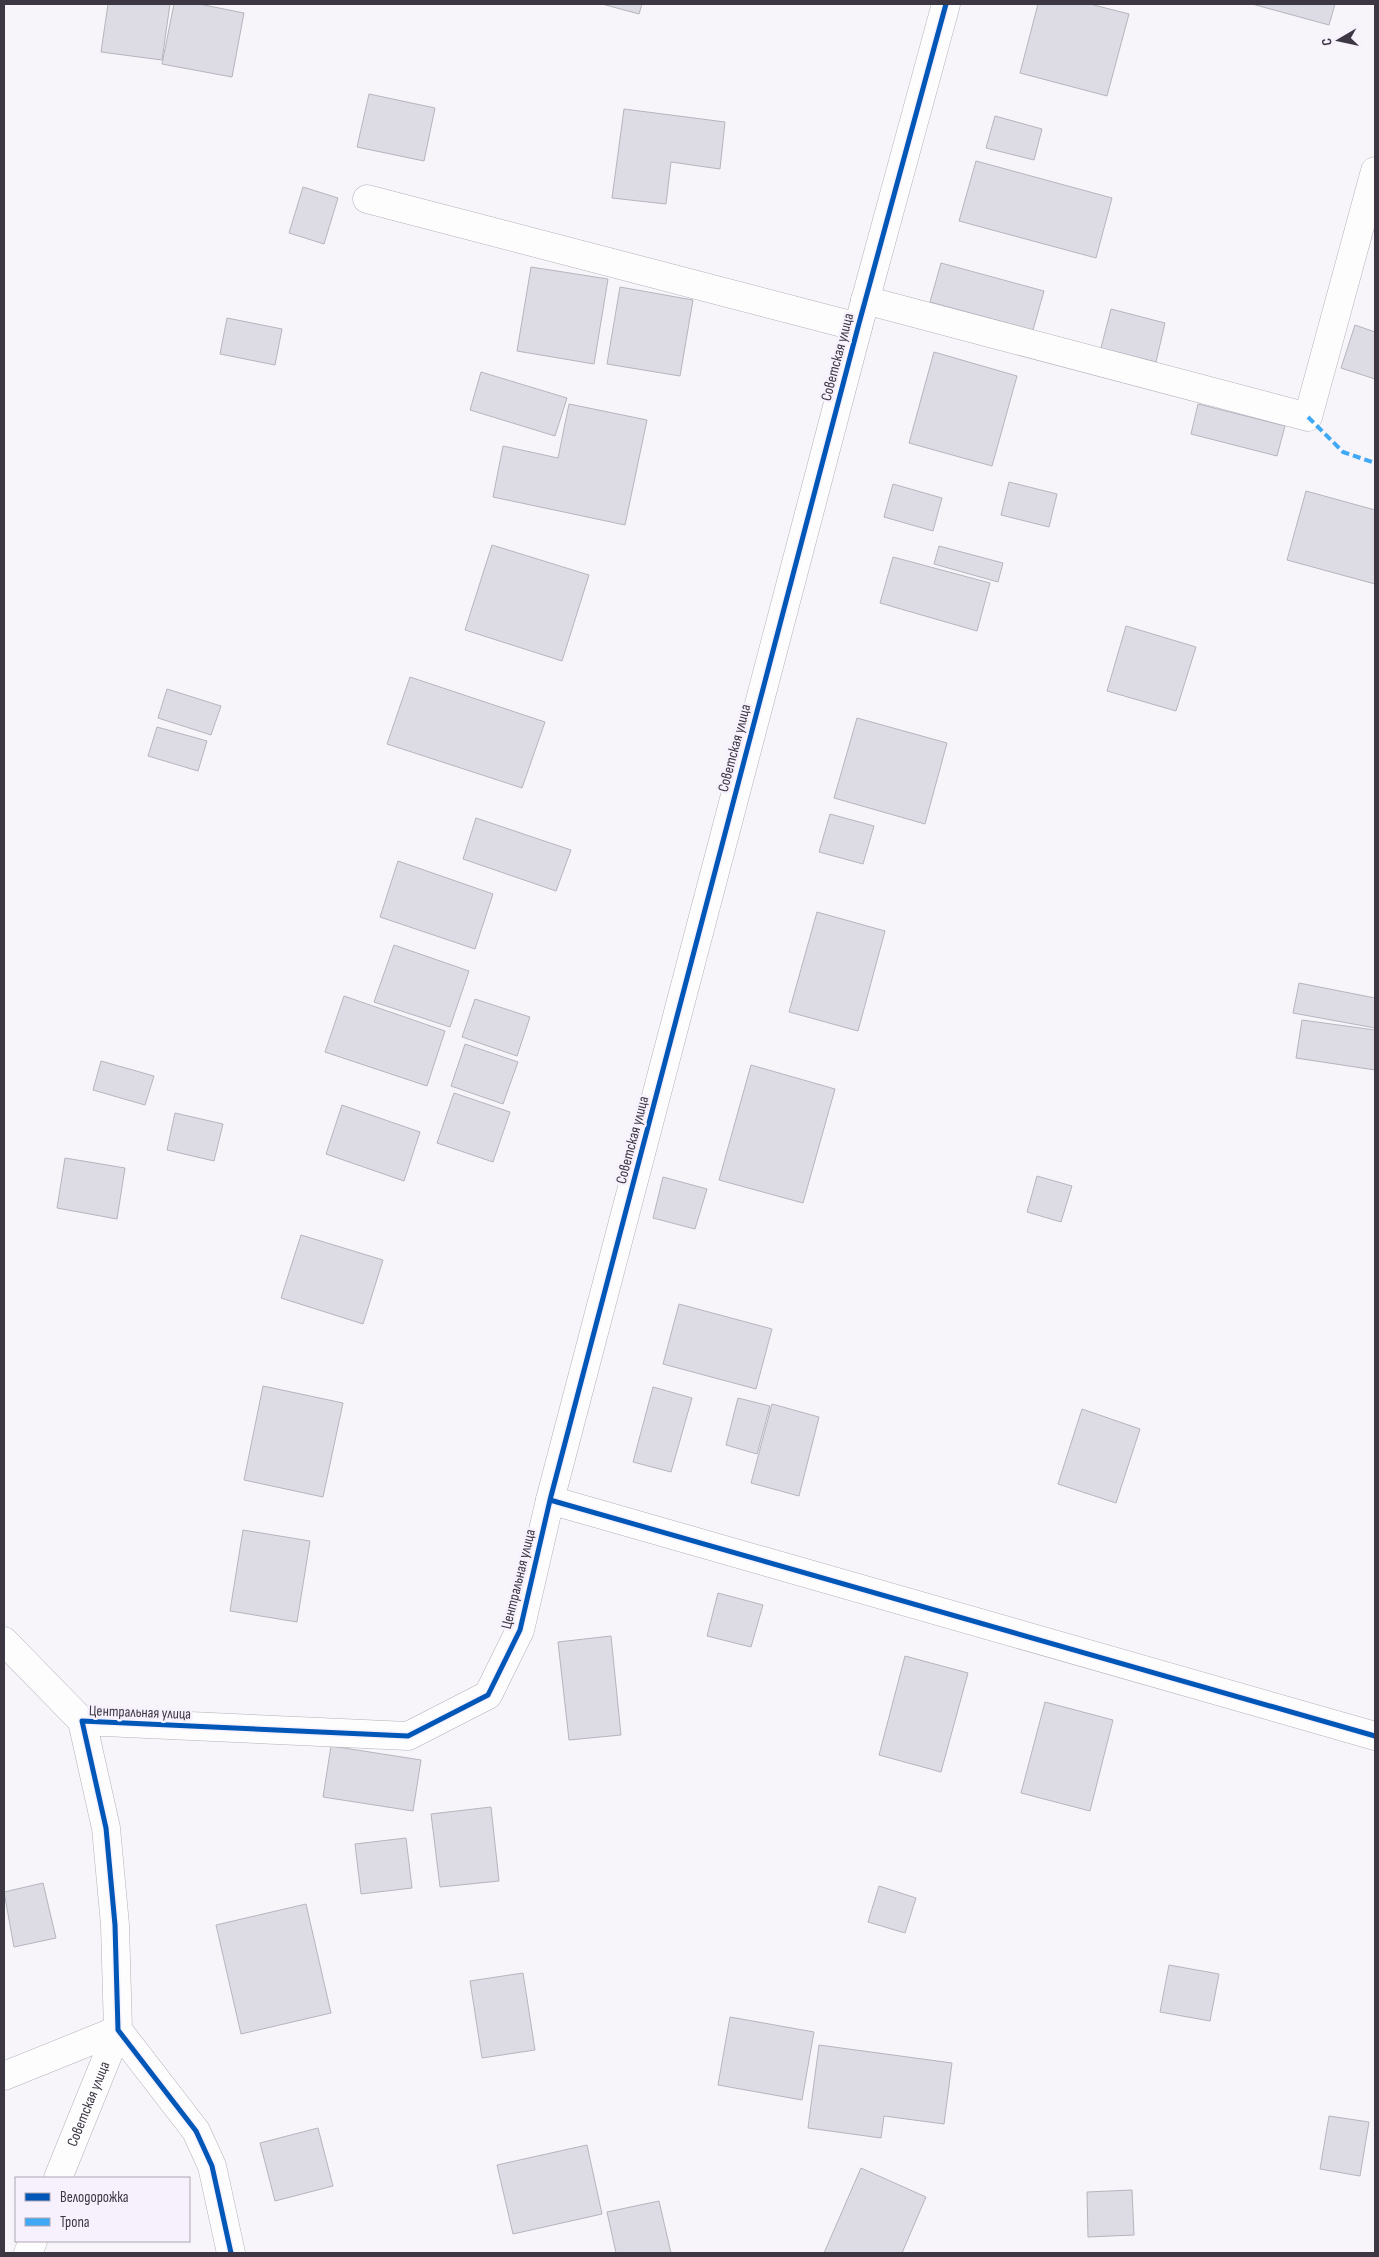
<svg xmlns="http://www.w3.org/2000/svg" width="1379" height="2257" font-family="'Sofia Sans Condensed',sans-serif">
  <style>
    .building { fill: #dddce5; stroke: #b6b5be }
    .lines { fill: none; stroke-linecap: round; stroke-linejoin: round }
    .minor-casing { stroke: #b4b1b9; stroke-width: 29 }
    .minor { stroke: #fefdfe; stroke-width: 28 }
    .quiet { stroke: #3fa9f5; stroke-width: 4; stroke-dasharray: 8 4; stroke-linecap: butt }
    .cycleway-casing { stroke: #f6f1fd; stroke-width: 8 }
    .cycleway { stroke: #0057b8; stroke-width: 5 }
    .labels { text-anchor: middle; stroke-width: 5; stroke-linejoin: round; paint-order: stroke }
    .street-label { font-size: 15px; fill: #3c3743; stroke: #f6f1fd }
  </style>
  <rect width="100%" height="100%" fill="#f7f4fa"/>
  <path class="building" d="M108,4H170L162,60L101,52Z
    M174,4H199L244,13L232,77L162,64Z
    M602,4H642L639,14Z
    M1038,4H1090L1129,14L1107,96L1020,73Z
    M1252,4H1335L1329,25Z
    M369,94L435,108L424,161L357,147Z
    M624,109L725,122L720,169L671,162L666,204L612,198Z
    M995,116L1042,129L1034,160L986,148Z
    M976,161L1112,198L1096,258L959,221Z
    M303,187L338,198L324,244L289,233Z
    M941,263L1044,291L1033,330L930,302Z
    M531,267L608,279L594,364L517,351Z
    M620,287L693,300L680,376L607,364Z
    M1111,309L1165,323L1156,362L1101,348Z
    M227,318L282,329L275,365L220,354Z
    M1355,325L1375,332V379L1341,368Z
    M934,352L1017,376L992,466L909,443Z
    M481,372L567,398L555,436L470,410Z
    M569,404L647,420L625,525L493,497L503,446L558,458Z
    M1198,404L1285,426L1277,456L1191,434Z
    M1009,482L1057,494L1049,527L1001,515Z
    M893,484L942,498L933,531L884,517Z
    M1306,491L1375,510V584L1287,560Z
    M492,545L589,575L562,661L465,630Z
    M939,546L1003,563L998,582L934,564Z
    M893,557L990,583L977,631L880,603Z
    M1126,626L1196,647L1176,711L1107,691Z
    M410,677L545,722L522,788L387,744Z
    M167,689L221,706L211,735L158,718Z
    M857,718L947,743L925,824L834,798Z
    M157,727L207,741L198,771L148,756Z
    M830,814L874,826L863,864L819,852Z
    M476,818L571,850L556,891L463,859Z
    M398,861L493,894L475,949L380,917Z
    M817,912L885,931L858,1031L789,1012Z
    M394,945L469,971L450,1027L374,1002Z
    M1299,983L1375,998V1028L1293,1013Z
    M344,996L445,1031L427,1086L325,1052Z
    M475,999L530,1017L517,1056L462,1037Z
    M1302,1020L1375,1030V1070L1296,1058Z
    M465,1044L518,1062L503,1104L451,1086Z
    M101,1061L154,1076L145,1105L93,1090Z
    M751,1065L835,1089L803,1203L719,1180Z
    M454,1093L510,1112L493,1162L437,1143Z
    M342,1105L420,1132L404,1181L326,1154Z
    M175,1113L223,1124L214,1161L167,1150Z
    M65,1158L125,1168L117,1219L57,1208Z
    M1037,1176L1072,1186L1061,1222L1027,1212Z
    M663,1177L707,1189L695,1229L653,1218Z
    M301,1235L383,1260L363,1324L281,1298Z
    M679,1304L772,1329L756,1389L663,1364Z
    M263,1386L343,1403L323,1497L244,1480Z
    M653,1387L692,1398L671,1472L633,1462Z
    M738,1398L770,1406L757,1454L726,1445Z
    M772,1404L819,1417L799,1496L751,1483Z
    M1082,1409L1140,1429L1116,1503L1058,1484Z
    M243,1530L310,1541L297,1622L230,1611Z
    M718,1593L763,1605L751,1647L707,1636Z
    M611,1636L621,1735L569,1740L558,1642Z
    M905,1656L968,1673L941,1772L879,1755Z
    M1045,1702L1113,1720L1090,1811L1021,1793Z
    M331,1746L421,1760L413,1811L323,1797Z
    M491,1807L499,1881L440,1887L431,1814Z
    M406,1838L412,1888L361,1894L355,1844Z
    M43,1883L56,1938L14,1947L4,1892Z
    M879,1886L916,1898L905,1933L868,1922Z
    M306,1904L331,2013L241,2034L216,1925Z
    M1169,1965L1219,1974L1210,2021L1160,2012Z
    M523,1973L535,2050L482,2058L470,1981Z
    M730,2017L814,2032L802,2100L718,2085Z
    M819,2045L952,2063L944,2124L884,2116L881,2138L808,2128Z
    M1329,2116L1369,2122L1360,2176L1320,2169Z
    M318,2128L333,2186L275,2201L260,2143Z
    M587,2145L602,2214L513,2234L497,2165Z
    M861,2168L926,2197L902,2253H824Z
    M1132,2190L1134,2235L1088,2237L1087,2192Z
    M659,2201L671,2253H616L607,2212Z"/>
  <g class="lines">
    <defs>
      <g id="minor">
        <path d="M367,199L858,327"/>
        <path d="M865,300L1308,417L1375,171"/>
        <path d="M550,1500L1375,1736"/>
        <path d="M4,1641L82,1721"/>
        <path d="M4,2076L118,2030"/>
        <path id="s1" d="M58,2178L118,2030"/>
        <path d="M28,2253L33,2241"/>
        <path d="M231,2253L212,2166L196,2131L118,2030L115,1925L106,1828L82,1721L408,1736L488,1695L520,1630L550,1500L858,327L946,4"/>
      </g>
    </defs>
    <use href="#minor" class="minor-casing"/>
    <use href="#minor" class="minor"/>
    <path class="quiet" d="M4,5V4
      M1308,417L1343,452L1375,463"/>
    <defs>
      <path id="cycleway" d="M550,1500L1375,1736
        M231,2253L212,2166L196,2131L118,2030L115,1925L106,1828L82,1721L408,1736L488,1695L520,1630L550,1500L858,327L946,4"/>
    </defs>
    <use href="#cycleway" class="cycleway-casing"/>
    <use href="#cycleway" class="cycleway"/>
  </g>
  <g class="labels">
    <g class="street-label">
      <text transform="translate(837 357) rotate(-75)" y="5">Советская улица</text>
      <text transform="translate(734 748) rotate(-75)" y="5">Советская улица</text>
      <text transform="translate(632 1140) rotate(-75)" y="5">Советская улица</text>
      <text transform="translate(518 1579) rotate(-76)" y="5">Центральная улица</text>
      <text transform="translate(140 1712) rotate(2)" y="5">Центральная улица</text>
      <text dy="5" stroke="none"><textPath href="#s1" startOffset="80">Советская улица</textPath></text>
    </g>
  </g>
  <rect width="1379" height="2257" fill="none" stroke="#3c3743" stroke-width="10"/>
  <rect x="15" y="2177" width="175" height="65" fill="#f6f1fd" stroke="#aca7b3"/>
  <rect x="25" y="2193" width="25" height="8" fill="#0057b8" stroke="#aca7b3"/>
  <text x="60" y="2202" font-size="15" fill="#3c3743">Велодорожка</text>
  <rect x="25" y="2218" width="25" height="8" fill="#3fa9f5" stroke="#aca7b3"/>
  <text x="60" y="2227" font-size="15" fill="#3c3743">Тропа</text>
  <g transform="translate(1339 40) rotate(261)" stroke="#f6f1fd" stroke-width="4" paint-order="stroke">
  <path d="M0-4L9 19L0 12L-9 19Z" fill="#3c3743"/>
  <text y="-8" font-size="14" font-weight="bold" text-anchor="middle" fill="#3c3743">С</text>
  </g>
</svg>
